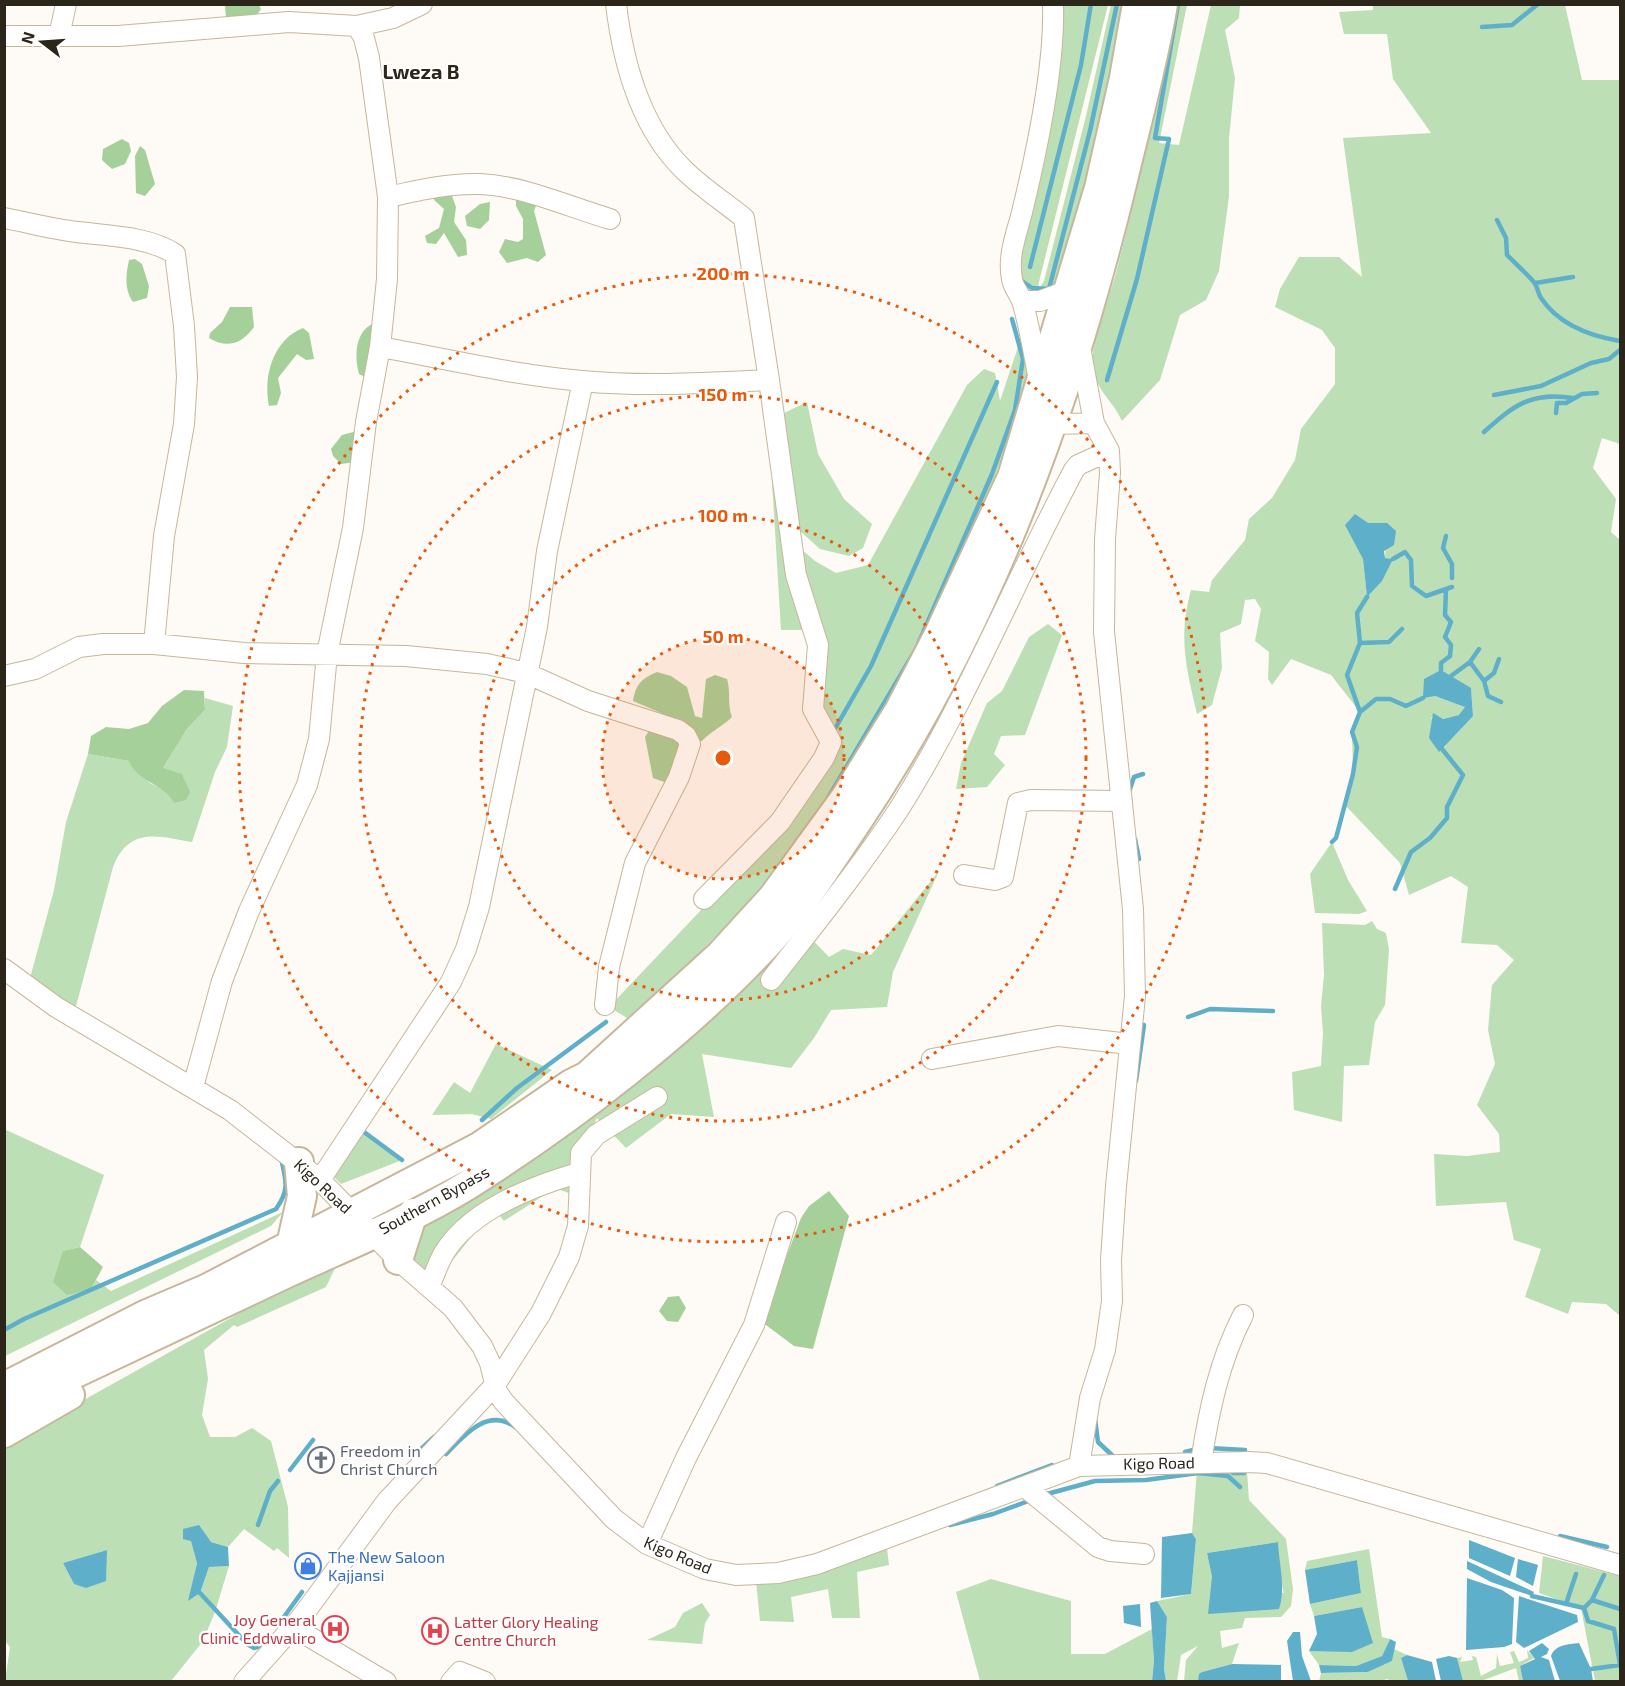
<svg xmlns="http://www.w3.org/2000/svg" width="1625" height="1686" font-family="'Exo 2',sans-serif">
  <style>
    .green { fill: #bddfb5; fill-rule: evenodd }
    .forest { fill: #a5d09a }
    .water { fill: #5eafc9 }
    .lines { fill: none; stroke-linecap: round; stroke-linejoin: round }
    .stream { stroke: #5eafc9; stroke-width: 4.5 }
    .minor-casing { stroke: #c7b69b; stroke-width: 22 }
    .highway-casing { stroke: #c7b69b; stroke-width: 32 }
    .minor { stroke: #fff; stroke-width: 20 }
    .highway { stroke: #fff; stroke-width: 28 }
    .ring { fill: none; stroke: #e8590c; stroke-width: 3; stroke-dasharray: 3 6 }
    .labels { text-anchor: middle; stroke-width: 4.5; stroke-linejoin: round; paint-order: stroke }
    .street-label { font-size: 16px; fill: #2b251a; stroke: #fff }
    .worship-label { font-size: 16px; fill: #5b616d; stroke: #fff; text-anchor: start }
    .shop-label { font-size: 16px; fill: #366cbe; stroke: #fff; text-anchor: start }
    .health-label { font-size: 16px; fill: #be3a42; stroke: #fff; text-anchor: end }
    .quarter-label { font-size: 20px; font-weight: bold; fill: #2b251a; stroke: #fff }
    .centre { fill: #e8590c; stroke: #fff; stroke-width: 3 }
    .ring-label { font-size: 18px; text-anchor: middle; font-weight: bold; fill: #e8590c; stroke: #fff; stroke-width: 4.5; stroke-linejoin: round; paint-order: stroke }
  </style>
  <rect width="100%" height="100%" fill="#fefaf5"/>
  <path class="green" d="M1373,4L1565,5L1582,80H1620V444L1602,438L1593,468L1616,499L1611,532L1620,540V1316L1606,1304L1572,1302L1568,1314L1525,1297L1541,1249L1514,1240L1506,1202L1436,1206L1434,1154L1467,1156L1500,1152L1499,1134L1477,1105L1495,1064L1488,1030L1492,985L1514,960L1497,945L1461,943L1468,887L1451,876L1409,895L1400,863L1345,805L1353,774L1352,732L1360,712L1331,675L1291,659L1272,685L1268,679L1269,652L1255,641L1261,609L1255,599L1245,600L1241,624L1220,633L1222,668L1212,705L1197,714C1186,667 1178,638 1191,590L1209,592L1212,580L1245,540L1249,519L1272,498L1295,460L1301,429L1335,384V348L1322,330L1275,307L1280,289L1299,257H1339L1362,277L1343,138L1431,133L1393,79L1387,34H1344L1339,12L1373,10ZM1368,523H1387L1385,558L1393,559L1367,596L1363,559ZM1471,689L1473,716L1462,725L1431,719L1434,714L1442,719L1460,715L1466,707L1435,696Z
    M1062,5H1108L1036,294L1044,281L1086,116L1111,5H1122L1098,134L1060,286L1035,298L1012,282L1034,199L1061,56Z
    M1174,5H1187L1159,143L1179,145L1211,5H1240L1239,18L1225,30L1235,78L1229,138V196L1219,271L1206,300L1180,315L1160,380L1122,421C1112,398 1095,392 1092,362C1090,350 1113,286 1117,269C1140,181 1158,94 1174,5Z
    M1022,335L1031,362L1025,390L991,488L961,560L925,628L896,692L866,743L847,768L763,887L687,966L627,1018L609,1007L703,908L831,761L819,708L809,630H781L772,481L786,536L815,561L836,573L868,565L967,385L984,369L995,373L1000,401Z
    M807,402L818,454L844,499L872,524L863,548L849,556L820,549L800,531L780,415Z
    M1048,624L1062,635L1025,735L1001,736L994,754L1005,765L987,787L956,789L961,763L987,703L1002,691L1029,637Z
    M205,698L233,706L227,747L215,772L192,842C158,836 129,826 113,867L75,1010L30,978L54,890L66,822L88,754L129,761L150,783L168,792L163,768L187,729L205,710Z
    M1332,842L1348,880L1367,911L1359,914L1315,913L1310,874Z
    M939,871L893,972L887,1007L831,1010L814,1038L791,1068L702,1054L714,1117L671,1114L626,1148L597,1118L576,1162L574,1195L555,1188L504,1221L494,1209L435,1282L404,1252L410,1234L597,1114L765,965L797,924L829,957L843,949L871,955Z
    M1372,921L1377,929L1386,933L1389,950L1385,1005L1375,1022L1369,1065L1344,1066L1342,1122L1294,1110L1292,1072L1321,1066L1323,1033L1321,1006L1324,975L1322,923L1365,925Z
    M496,1044L552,1070L491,1119L472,1114L432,1115L454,1082L470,1093Z
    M4,1129L104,1175L80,1247L63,1251L91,1289L96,1280L111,1291L283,1212L271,1226L5,1356Z
    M364,1132L402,1160L341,1184L332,1175Z
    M335,1268L326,1287L237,1327L234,1325L204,1350L208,1379L202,1415L210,1437H235L252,1428L271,1441L288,1507L289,1558L277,1548L274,1551L244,1529L228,1547L211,1542L191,1541L197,1562L189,1600L200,1593L209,1567L229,1566L215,1612L203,1641L171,1681H5L10,1647L5,1641V1444L245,1310ZM107,1550L74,1584L63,1563Z
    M1197,1470L1247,1471L1249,1500L1286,1539L1293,1589L1291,1606L1281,1617L1245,1618L1242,1628L1220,1631L1222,1648L1239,1643L1232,1664L1202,1672L1198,1681H1184L1186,1660L1198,1646L1181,1655L1177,1681L1166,1682L1164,1669L1167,1617L1157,1601L1191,1594L1196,1539L1192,1533ZM1278,1542L1279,1575L1284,1593L1212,1577L1207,1553Z
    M887,1548L889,1565L857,1572L860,1618H832L828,1589L791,1597L794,1622L760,1621L756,1581L790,1579L825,1572Z
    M1369,1549L1382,1637L1390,1639L1382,1656L1356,1666L1319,1665L1309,1651L1348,1650L1362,1607L1314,1616L1310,1604L1361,1593L1357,1560L1305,1570L1307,1561Z
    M1543,1556L1620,1576V1681H1595L1581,1608L1539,1593Z
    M991,1579L1071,1601V1654H1105L1152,1629L1154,1661L1152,1681H980L956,1592Z
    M702,1603L710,1615L705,1623L702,1644L647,1640L675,1627L683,1613Z
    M1394,1649L1407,1655L1401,1658L1408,1681H1389L1388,1679L1374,1682H1319L1321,1673L1368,1672L1392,1661Z
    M1527,1650L1534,1658L1520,1666L1523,1681H1519L1516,1668L1481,1681L1462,1680L1457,1658L1462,1657L1460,1662L1473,1660L1472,1656L1476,1657L1481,1676L1496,1668L1497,1654L1500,1666L1514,1663L1510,1652L1514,1651L1519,1662L1528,1658Z"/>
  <path class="forest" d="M225,5H259L261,9L253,20L226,18Z
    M122,139L129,143L131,151L125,164L112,169L102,160L103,149Z
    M140,146L145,150L155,184L145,196L136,193L135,156Z
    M444,193L452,196L456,207L454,222L466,240L467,255L458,257L444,233L436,244L427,243L425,236L439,228L444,209L434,200V196Z
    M516,196L537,203L534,211L546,255L538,262L527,258L507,263L499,252L505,239L518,242L523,239V219L516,206Z
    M490,202L489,220L480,229L467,226L465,216L480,204Z
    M135,259L142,264L149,286L147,298L133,302C124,289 126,275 129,260Z
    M230,307H252L254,327C242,344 227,349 209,338L210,333L222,322Z
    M374,323L369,379L359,374C354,356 355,331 374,323Z
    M303,328L309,333L314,359L306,360L297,354L278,378L281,393L277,405L269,406C263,376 273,340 303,328Z
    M357,431L355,462L341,464L333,456L331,449L342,435Z
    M657,672L671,676L687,687L695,716L702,718L706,679L715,675L727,679C731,692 727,704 732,717C722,727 711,731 702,741H696L667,783L653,778L645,737L653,725L668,716L633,701C636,684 641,679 657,672Z
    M184,690L204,691L205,710L187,729L163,768L182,774L190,792L186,800L174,803C164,783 138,783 129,761L88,754L91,736L106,727L129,729L148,723L162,706Z
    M829,1191L849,1216L813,1349L794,1346L762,1322L801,1218L809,1206Z
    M80,1247L103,1267L91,1289L67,1295L53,1282L63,1251Z
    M679,1296L686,1308L678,1322L667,1321L659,1311L668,1297Z"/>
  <path class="water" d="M1355,514L1368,523H1387L1396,531L1394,545L1384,551L1385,558L1393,559L1382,581L1367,597L1363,559L1345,525Z
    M1441,670L1471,688L1473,716L1439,752L1429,738L1433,713L1443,719L1459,715L1465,707L1435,696L1423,698L1424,679Z
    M199,1525L211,1542L228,1547L229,1566L209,1567L200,1593L188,1601L197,1563L191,1541L183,1539V1529Z
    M1192,1533L1196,1539L1191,1594L1161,1598L1162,1537Z
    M1469,1540L1515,1558L1510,1576L1469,1558Z
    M1278,1542C1279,1564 1286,1588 1279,1609L1208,1614L1212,1577L1207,1553Z
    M107,1550L106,1581L86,1588L74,1584L63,1563Z
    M1518,1559L1538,1565L1533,1586L1516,1577Z
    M1357,1560L1361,1593L1310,1604L1305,1570Z
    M1467,1561L1534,1592L1532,1596L1491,1582L1467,1569Z
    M1467,1578L1502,1590L1514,1598L1512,1644L1504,1647L1466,1650Z
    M1519,1596L1577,1615L1578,1622L1524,1648L1516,1642Z
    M1157,1601L1167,1617L1164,1669L1166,1681H1152L1154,1661L1150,1603Z
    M1140,1604L1141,1627L1124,1623L1123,1606Z
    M1362,1607L1373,1643L1352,1652L1309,1651L1317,1634L1314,1616Z
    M1293,1632H1300L1302,1656L1311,1681H1293L1287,1641Z
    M1390,1639L1396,1642L1392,1661L1368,1672L1321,1673L1319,1665L1356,1666L1382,1656Z
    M1542,1643L1549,1649L1547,1654L1541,1657L1549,1660L1555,1681H1523L1520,1666L1535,1659L1529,1651Z
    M1579,1643L1591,1669L1593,1681H1560L1551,1656C1555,1645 1568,1644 1579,1643Z
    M1407,1655L1432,1662L1436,1681H1408L1401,1658Z
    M1449,1656L1457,1658L1463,1681H1441L1436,1659Z
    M1232,1664L1281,1665V1681H1198L1199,1674L1202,1672Z"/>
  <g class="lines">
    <path class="stream" d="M1482,27L1512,25L1538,4
      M1497,220L1506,238L1507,255C1515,263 1525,272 1533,281C1538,286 1537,292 1541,298C1559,325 1590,336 1620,341
      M1030,267L1081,65L1091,4
      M1022,281L1032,288L1049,289L1090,131L1117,4
      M1535,283L1573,277
      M1107,380L1137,279L1169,139L1155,138L1178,4
      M1494,395L1541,386L1591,363L1609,359L1620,350
      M1556,413L1557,403H1566L1582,394L1597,393
      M1484,432C1513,406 1531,391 1573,398
      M1446,536L1443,548L1452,564V578
      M1393,559L1405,552L1411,560L1412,586L1426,596L1452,587
      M1360,643L1389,642L1402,629
      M1470,662L1484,681L1488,696L1501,702
      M1441,670V663L1450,656L1451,645L1445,637L1451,622L1445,615L1446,589
      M1451,676L1470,662L1479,649
      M1484,681L1494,673L1499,659
      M1360,712L1347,675L1360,643L1357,613L1367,597
      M836,727L871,666L997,382
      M1129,792L1134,777L1143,774
      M828,798L916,649L992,474L1015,410L1023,359L1012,319
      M1135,839L1139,859
      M1332,842L1336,838L1353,774L1357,747L1352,732L1360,712L1376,699H1390L1406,706L1423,698
      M1395,889L1411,852L1430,838L1447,818V807L1463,775L1442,749
      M1188,1017L1210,1009L1273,1011
      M1136,1081L1144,1025
      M482,1120L517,1088L606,1022
      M364,1132L402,1160
      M4,1330L24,1319L276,1209C290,1189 286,1181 281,1158
      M1095,1419L1098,1442L1114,1457
      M1209,1448L1245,1450
      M420,1450L434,1437
      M1185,1452L1197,1449
      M446,1454C464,1435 488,1407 515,1427
      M290,1470L313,1440
      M1233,1473H1244
      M997,1486L1052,1465
      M1047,1494L1095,1481L1146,1480L1198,1473L1228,1476L1240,1487
      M258,1525L270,1491L278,1481
      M950,1525L993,1514L1031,1500
      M1560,1536L1607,1547
      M200,1593L247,1644L254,1648L260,1646
      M1532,1596L1584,1608L1588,1621L1614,1629L1620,1665L1591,1669
      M1592,1600L1620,1609
      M1566,1604L1576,1574
      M1584,1608L1592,1600L1604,1575
      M281,1621L302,1592"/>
    <defs>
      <path id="minor" d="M616,4C623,63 640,126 683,169C701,187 724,202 744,218L769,380
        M357,26L393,18L422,4
        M4,36H118L289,22L357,26L364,38L369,58L388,197L387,279L380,347L366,422L353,528L327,654L319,739L307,785L249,911L222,981L193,1087
        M59,36L66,4
        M388,197C419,190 449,183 480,184C524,186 569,207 610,219
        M4,218C26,222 48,228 70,231C103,236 146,235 175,254L184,326L187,377L184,424L164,536L154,644
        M1023,301H1040L1070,290
        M380,347C447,359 514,375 582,381C644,387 707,383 769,380L796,575L818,645L813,709L831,742L824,758L780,822L704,899
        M1039,380C1034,355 1030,329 1023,304C1021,295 1013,288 1012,279C1007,254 1018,231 1023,208C1037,150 1055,63 1053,4
        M1051,424L1094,423
        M4,676L35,669L79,647L103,644H154L244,653L406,656L487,664L526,673L588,701L678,730L686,736L690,744L679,777L635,863L609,967L605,1005
        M964,875L995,880L1003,877L1018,803L1031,800L1122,801
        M4,969L56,1007L230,1110L320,1180L398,1260L453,1308L482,1346L490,1363L497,1392L504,1402L614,1519L647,1544L705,1569L736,1575L778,1573L817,1564L1079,1466L1248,1462L1267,1463L1620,1565
        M771,980C815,924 860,868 899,809C967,701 1014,582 1074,470L1078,465L1109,451
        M932,1059L1058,1036L1130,1044
        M320,1180L451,982L466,949L479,907L537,627L547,551L583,381
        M429,1287C434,1276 438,1263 444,1253C470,1210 533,1186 578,1173
        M1201,1462C1209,1410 1219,1362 1243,1315
        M1079,1466L1090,1398L1105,1350L1112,1301L1111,1260L1116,1186L1135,996L1133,909L1104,632L1105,539L1110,473L1109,451L1094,423L1080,347
        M1025,1487L1098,1547L1110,1551L1144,1554
        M647,1544L686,1458L754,1325L786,1222
        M293,1627L386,1682
        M244,1682L300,1619L387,1501L495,1385L541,1313L569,1257L578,1226L581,1153L596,1135L657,1097
        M451,1682L460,1672L485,1682"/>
      <path id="highway" d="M291,1245L302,1196L299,1162
        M398,1260L413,1213
        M6,1386L145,1315L206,1289L479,1147L571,1084L587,1076L720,955L773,897L845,798L899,711L939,634L1012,477L1099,188L1124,78L1137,4
        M4,1407C98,1363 191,1318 285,1274C346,1246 411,1220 468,1185C571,1120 687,1031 769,942C802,907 828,865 855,825C986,631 1067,410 1122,184C1136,124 1153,65 1163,4
        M4,1433L70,1395"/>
    </defs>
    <use href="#minor" class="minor-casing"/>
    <use href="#highway" class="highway-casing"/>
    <use href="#minor" class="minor"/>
    <use href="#highway" class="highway"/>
  </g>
  <circle cx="723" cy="758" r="121" fill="#e8590c" fill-opacity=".12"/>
  <g class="ring">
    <circle cx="723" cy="758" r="121"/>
    <circle cx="723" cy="758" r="242"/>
    <circle cx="723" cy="758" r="363"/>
    <circle cx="723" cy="758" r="484"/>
  </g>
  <defs>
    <symbol id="church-ring" viewBox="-11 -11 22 22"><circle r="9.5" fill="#fff" stroke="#6b7280" stroke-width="1.5"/><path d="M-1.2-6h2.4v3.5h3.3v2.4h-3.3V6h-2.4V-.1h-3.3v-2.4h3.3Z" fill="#6b7280"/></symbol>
    <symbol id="shop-ring" viewBox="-11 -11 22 22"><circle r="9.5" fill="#fff" stroke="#3f7fe0" stroke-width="1.5"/><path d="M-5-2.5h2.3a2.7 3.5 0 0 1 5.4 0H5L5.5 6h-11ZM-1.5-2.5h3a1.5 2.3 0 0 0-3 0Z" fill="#3f7fe0"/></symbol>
    <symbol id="hospital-ring" viewBox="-11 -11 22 22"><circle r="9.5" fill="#fff" stroke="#e0444e" stroke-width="1.5"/><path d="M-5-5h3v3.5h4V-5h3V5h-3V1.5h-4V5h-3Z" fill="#e0444e"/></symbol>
  </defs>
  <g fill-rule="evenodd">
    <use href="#church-ring" x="306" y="1445" width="30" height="30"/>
    <use href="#shop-ring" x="293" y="1551" width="30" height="30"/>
    <use href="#hospital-ring" x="320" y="1614" width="30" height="30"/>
    <use href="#hospital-ring" x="420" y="1616" width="30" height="30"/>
  </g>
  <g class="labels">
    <g class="street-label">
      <text transform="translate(323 1186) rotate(43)" y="6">Kigo Road</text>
      <text transform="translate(434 1200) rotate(-29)" y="6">Southern Bypass</text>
      <text transform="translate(1159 1463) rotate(-1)" y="6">Kigo Road</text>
      <text transform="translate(678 1555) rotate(23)" y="6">Kigo Road</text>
    </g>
    <g class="worship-label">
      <text x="340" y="1457">Freedom in<tspan x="340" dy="18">Christ Church</tspan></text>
    </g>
    <g class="shop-label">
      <text x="328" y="1563">The New Saloon<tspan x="328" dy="18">Kajjansi</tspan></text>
    </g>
    <g class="health-label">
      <text x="316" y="1626">Joy General<tspan x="316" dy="18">Clinic Eddwaliro</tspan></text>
      <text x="454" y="1628" text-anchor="start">Latter Glory Healing<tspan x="454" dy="18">Centre Church</tspan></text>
    </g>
    <g class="quarter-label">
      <text x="421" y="79">Lweza B</text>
    </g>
  </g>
  <circle cx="723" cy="758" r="9" class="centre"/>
  <g class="ring-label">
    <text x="723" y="280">200 m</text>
    <text x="723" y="401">150 m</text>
    <text x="723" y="522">100 m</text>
    <text x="723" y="643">50 m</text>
  </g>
  <rect width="1625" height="1686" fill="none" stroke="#2b251a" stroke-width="12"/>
  <g transform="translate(42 42) rotate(287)" stroke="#ffffff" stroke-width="4.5" paint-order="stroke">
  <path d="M0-4.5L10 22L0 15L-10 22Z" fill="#2b251a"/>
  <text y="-9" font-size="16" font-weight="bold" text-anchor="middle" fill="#2b251a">N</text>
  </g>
</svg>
